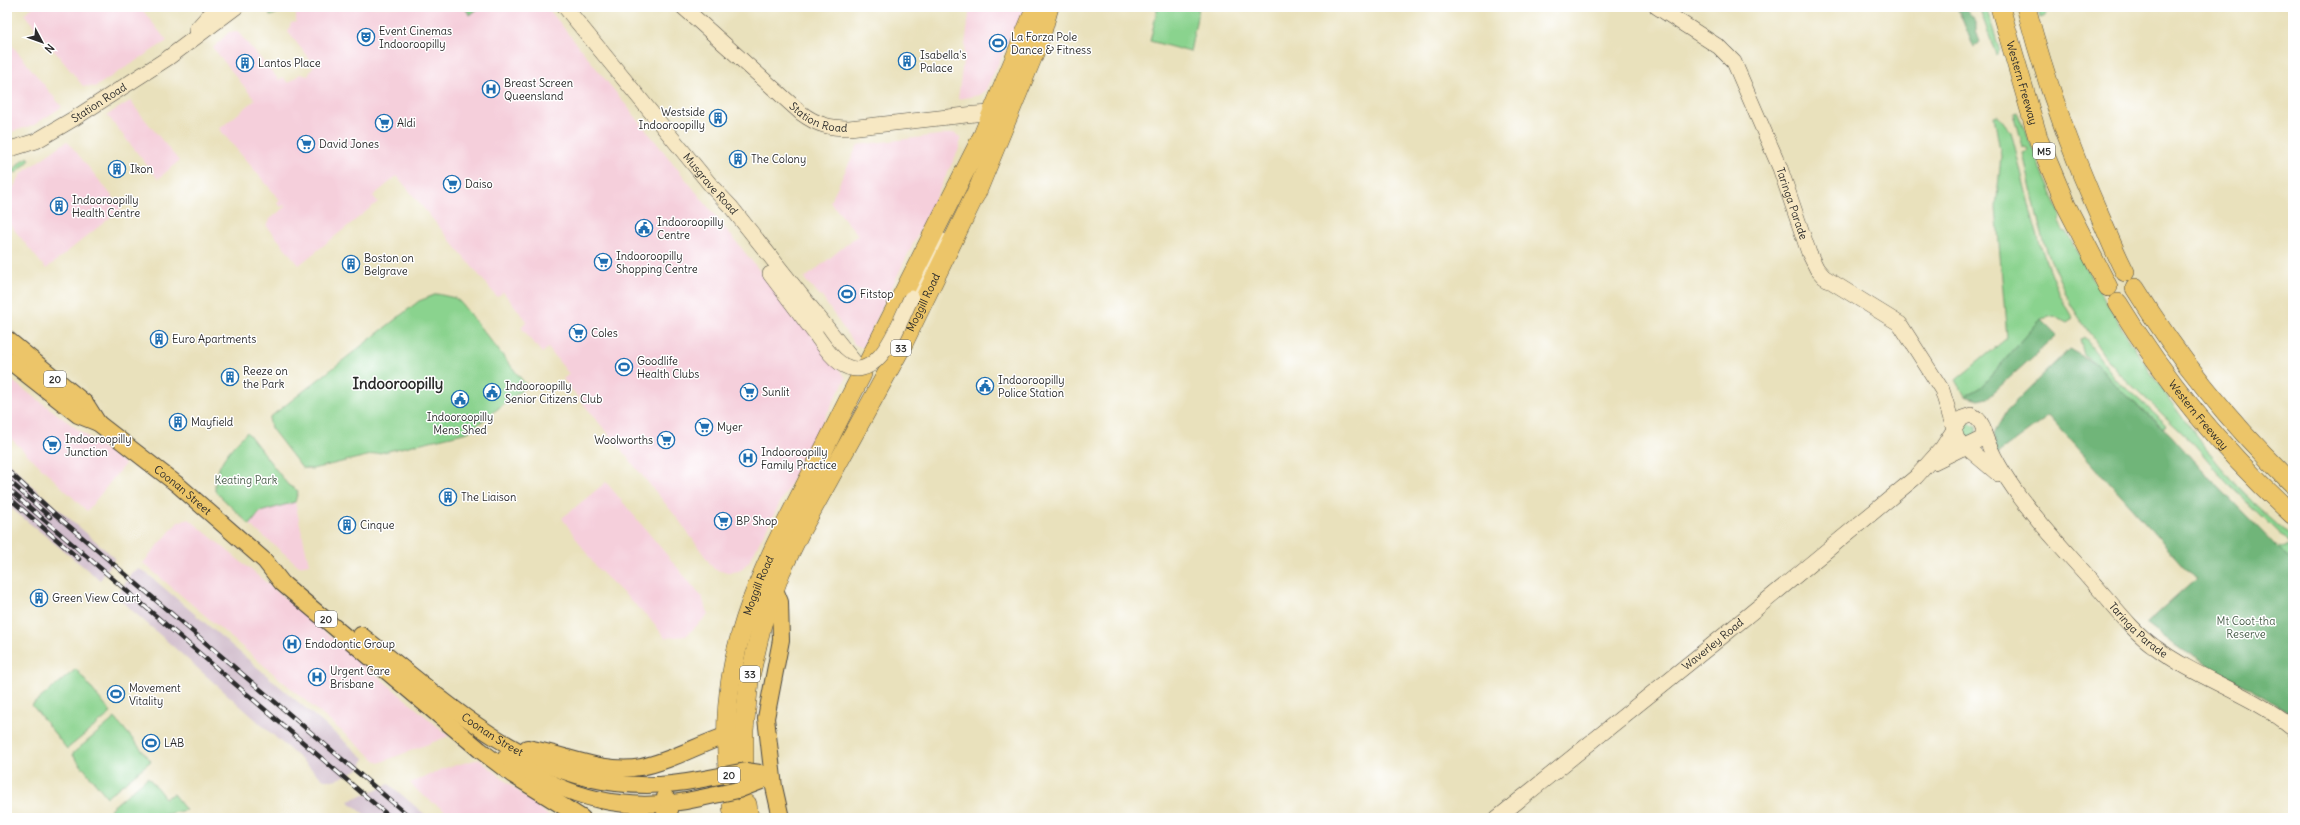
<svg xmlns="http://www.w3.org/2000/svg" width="2300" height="825" font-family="Delius,sans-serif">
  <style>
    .built { fill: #f5cfdb }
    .industrial { fill: #d1bdcc }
    .green { fill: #8ad38e; stroke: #5a7f5c }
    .forest { fill: #6fb579; stroke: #4d7052 }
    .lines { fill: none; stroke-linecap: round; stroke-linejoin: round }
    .secondary-casing { stroke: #484641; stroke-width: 16 }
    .primary-casing { stroke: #484641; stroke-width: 18 }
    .highway-casing { stroke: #484641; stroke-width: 20 }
    .secondary { stroke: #f7e8c3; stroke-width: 15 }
    .primary { stroke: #ecc569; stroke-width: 16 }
    .highway { stroke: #ecc569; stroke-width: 19 }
    .rail-casing { stroke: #2b2b2b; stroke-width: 4.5 }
    .rail { stroke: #fff; stroke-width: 3; stroke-dasharray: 9; stroke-linecap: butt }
    .secondary-bridge-casing { stroke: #484641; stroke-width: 16; stroke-linecap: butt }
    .primary-bridge-casing { stroke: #484641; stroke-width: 18; stroke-linecap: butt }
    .secondary-bridge { stroke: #f7e8c3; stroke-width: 15 }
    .primary-bridge { stroke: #ecc569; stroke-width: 16 }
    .labels { text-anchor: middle; stroke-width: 3; stroke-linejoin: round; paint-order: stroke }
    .shield { fill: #fff; stroke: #6b6b6b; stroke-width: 1 }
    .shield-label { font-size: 10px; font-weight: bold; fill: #2b2b2b }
    .poi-label { font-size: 11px; fill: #2b2b2b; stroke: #fff; text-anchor: start }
    .street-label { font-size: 11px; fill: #2b2b2b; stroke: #fff }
    .park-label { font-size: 11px; fill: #485d49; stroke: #fff }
    .district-label { font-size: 15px; font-weight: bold; fill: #2b2b2b; stroke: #fff }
  </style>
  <rect width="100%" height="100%" fill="#fff"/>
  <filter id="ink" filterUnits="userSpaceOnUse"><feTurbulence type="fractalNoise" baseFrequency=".025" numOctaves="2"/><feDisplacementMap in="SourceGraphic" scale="8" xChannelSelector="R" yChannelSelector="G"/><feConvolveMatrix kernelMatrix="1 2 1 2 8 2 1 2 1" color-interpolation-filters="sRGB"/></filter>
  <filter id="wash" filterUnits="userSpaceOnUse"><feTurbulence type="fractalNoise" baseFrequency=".012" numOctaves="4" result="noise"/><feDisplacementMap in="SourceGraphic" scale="16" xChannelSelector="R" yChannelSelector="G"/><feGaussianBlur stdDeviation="0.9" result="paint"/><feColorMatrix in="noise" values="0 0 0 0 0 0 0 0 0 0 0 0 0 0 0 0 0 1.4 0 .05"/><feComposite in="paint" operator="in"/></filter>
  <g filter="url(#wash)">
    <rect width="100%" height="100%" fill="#e9e1bc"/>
    <path class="built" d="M33,7H140L167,41L95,87L83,86L24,14Z
      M296,7H547L846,378L749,562L739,571L727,573L714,569L678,519L563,379L569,374L548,348L542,353L521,327L527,321L503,292L497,297L397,176L373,196L378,202L299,265L266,225L270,221L269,220L285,207L284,205L281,207L277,203L280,200L219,129L255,100L213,48L229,32L237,31L279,80L283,77L288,83L300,74L308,76L314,65L288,32L291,23L296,22Z
      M970,7H1024L1020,19L985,91L980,95L958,99Z
      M7,39L62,107L34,125L7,133Z
      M130,101L179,161L158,179L107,115Z
      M955,133L960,138V147L863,347H860L854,344L822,297L804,279L858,235L830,202L858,145Z
      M67,141L122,208L46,269L7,221V198L22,173Z
      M7,377L125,464L87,511L7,435Z
      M606,482L702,597L708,615L686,636L665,638L653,622L596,567L562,518Z
      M295,502L309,564L299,566L250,525L260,512Z
      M189,519L268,584L449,736L379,763L143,563L178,522Z
      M479,759L551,818H456L423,796L410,783L445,768Z"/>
    <path class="industrial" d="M7,461L32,486L115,558L100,580L7,505Z
      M138,569L144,571L364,758L361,768L336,780H324L117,597L131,573Z
      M389,784L429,818H369L348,801Z"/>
    <path class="green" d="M269,7H279L280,12L270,16Z
      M464,7H480L470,15Z
      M1158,7H1199L1190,52L1150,41Z
      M1979,7H1986L2000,51L1996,55Z
      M2038,7H2049L2046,16L2040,18Z
      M2017,112L2061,216L2059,221L2063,231L2066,232C2114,320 2166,402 2230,478C2248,500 2272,519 2293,539V709L2264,550L2291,545L2226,482L2195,445L2121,375L2103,354L2071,305L2048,254L2039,224L2023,153L2028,151L2027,148L2023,147L2014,113Z
      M1998,115L2011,132C2028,195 2038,262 2073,319L2067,323L2054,316L2041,319L1981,387L1965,396L1956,380L2007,338L1996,208L2001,156L1994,116Z
      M28,157L30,160L16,173L13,171L20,162Z
      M437,294L455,298L460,302L527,386L468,432L312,469L302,468L271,428L269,418L419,301Z
      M2084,337L2116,379L2167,425L2164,428L2124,394L2098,365L2084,355L2080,340Z
      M1968,422L1976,426V435L1970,439L1964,437L1960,430Z
      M247,432L288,485L298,491L295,502L260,512L250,525L215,491C214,465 230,449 247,432Z
      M76,669L111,713L67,749L32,705Z
      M115,718L151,761L107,797L72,754Z
      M148,777L165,798L173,794L186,810L148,818H117L110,809Z"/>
    <path class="forest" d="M1957,7H1964L1976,21V30L1980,42L1974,48Z
      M2041,319L2057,335L1987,398L1978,400L1965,396L1981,387Z
      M2069,349L2098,365L2124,394L2170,434L2200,468L2277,547L2293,560V714L2174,645L2146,624L2196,579L2049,416L1997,454L1994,433L2007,410Z"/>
  </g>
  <g filter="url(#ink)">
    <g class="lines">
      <defs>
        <g id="secondary">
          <path id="s1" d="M565,7L713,188L731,207L855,363"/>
          <path id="s2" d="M683,7L801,113C817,125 830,128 849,128L975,114L992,113L1001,117"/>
          <path id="s3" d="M1657,7L1719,47L1734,62L1780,168L1809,253L1817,269L1824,277L1900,324L1942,390L1954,429"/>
          <path d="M196,30L216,7"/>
          <path id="s4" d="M7,150L36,141L75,118L168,58L236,7"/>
          <path d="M770,274L816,335"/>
          <path d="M911,298L944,241"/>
          <path id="s5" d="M1984,433C2004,490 2057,540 2096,586C2115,607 2132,631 2155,647C2198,679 2252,694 2293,728"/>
          <path d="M1966,447L1998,474"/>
          <path d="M1934,462L1981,439C1987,430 1981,419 1971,415L1962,418L1954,429L1957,439L1965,447"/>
          <path id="s6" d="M1497,818L1723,636L1916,477L1942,448L1953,431"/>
        </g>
        <g id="primary">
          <path d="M7,339L86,404L98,423"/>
          <path id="s7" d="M7,359L78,415L98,423L178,485L265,561L282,583L480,750L513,775L582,818"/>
          <path d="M774,587L780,602L781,640L766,718L774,787L781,818"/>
          <path id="s8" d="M361,635C466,717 553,808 698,780"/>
          <path d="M527,748C565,754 602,774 641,767C672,761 699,744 728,735"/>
          <path d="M506,757C567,799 627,815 701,798"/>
          <path d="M663,818L670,810L671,803L665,797"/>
        </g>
        <g id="highway">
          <path id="s9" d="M2000,7L2039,141L2066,205L2108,287"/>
          <path d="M2026,7C2046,83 2069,147 2101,219C2109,237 2116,255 2125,272"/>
          <path d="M976,194L1040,39L1049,7"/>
          <path d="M2135,288C2179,360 2232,425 2293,484"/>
          <path id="s10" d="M2118,303C2166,382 2225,453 2293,515"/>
          <path d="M869,361L983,135L1036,7"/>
          <path id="s11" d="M744,765V730L749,681L762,624L781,571L800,532L902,346L973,199"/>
          <path id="s12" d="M728,768C718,658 757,579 806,484C825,448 843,410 862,374"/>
          <path d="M747,804L749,818"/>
          <path d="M732,807L734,818"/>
        </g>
      </defs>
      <use href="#secondary" class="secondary-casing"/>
      <use href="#primary" class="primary-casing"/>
      <use href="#highway" class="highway-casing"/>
      <use href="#secondary" class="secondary"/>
      <use href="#primary" class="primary"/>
      <use href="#highway" class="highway"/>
      <defs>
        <path id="rail" d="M7,470L56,515L411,818
          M7,479L50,517
          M7,488L391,818
          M7,496L79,559"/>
      </defs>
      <use href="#rail" class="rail-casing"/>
      <use href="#rail" class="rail"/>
      <defs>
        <path id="secondary-bridge" d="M816,335C823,345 830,356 840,363C878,389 899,322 911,298"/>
        <path id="primary-bridge" d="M698,780L746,771L760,773
          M701,798L738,790L761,781"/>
      </defs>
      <use href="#secondary-bridge" class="secondary-bridge-casing"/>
      <use href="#primary-bridge" class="primary-bridge-casing"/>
      <use href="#secondary-bridge" class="secondary-bridge"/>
      <use href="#primary-bridge" class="primary-bridge"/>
    </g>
  </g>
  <defs>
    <symbol id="theatre-ring" viewBox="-11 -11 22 22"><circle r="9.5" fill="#fff" stroke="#1f6fb2" stroke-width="1.5"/><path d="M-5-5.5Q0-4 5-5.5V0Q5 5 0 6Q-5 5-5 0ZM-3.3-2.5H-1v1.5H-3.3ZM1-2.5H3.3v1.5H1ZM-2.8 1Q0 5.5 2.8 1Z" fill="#1f6fb2"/></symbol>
    <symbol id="stadium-ring" viewBox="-11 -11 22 22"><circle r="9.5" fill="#fff" stroke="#1f6fb2" stroke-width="1.5"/><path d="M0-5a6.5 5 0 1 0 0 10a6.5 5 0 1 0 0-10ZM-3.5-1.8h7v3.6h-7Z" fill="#1f6fb2"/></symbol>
    <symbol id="building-ring" viewBox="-11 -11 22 22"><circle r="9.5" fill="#fff" stroke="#1f6fb2" stroke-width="1.5"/><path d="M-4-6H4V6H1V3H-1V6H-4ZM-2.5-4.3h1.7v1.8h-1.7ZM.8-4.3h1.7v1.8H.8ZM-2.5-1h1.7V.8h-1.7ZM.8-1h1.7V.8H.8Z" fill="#1f6fb2"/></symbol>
    <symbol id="hospital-ring" viewBox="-11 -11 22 22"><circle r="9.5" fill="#fff" stroke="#1f6fb2" stroke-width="1.5"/><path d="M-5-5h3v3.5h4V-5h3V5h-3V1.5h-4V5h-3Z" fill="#1f6fb2"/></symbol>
    <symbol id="supermarket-ring" viewBox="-11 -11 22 22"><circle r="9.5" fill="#fff" stroke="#1f6fb2" stroke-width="1.5"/><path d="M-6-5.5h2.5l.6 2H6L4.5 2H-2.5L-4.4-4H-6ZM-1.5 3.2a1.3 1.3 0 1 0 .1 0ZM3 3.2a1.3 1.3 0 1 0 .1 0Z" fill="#1f6fb2"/></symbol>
    <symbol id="civic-ring" viewBox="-11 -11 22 22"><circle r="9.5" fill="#fff" stroke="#1f6fb2" stroke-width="1.5"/><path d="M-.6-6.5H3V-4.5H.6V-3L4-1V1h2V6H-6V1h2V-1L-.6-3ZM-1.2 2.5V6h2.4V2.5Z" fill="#1f6fb2"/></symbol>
  </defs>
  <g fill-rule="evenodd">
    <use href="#theatre-ring" x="356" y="27" width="20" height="20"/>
    <use href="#stadium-ring" x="988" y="33" width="20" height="20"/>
    <use href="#building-ring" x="897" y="51" width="20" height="20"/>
    <use href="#building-ring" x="235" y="53" width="20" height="20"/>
    <use href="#hospital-ring" x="481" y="79" width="20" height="20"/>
    <use href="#building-ring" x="708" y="108" width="20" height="20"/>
    <use href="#supermarket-ring" x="374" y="113" width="20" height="20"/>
    <use href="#supermarket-ring" x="296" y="134" width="20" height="20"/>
    <use href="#building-ring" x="728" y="149" width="20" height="20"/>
    <use href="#building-ring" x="107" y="159" width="20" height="20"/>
    <use href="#supermarket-ring" x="442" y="174" width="20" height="20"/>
    <use href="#building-ring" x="49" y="196" width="20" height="20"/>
    <use href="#civic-ring" x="634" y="218" width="20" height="20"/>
    <use href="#supermarket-ring" x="593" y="252" width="20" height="20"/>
    <use href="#building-ring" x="341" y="254" width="20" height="20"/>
    <use href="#stadium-ring" x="837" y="284" width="20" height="20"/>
    <use href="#supermarket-ring" x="568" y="323" width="20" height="20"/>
    <use href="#building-ring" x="149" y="329" width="20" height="20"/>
    <use href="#stadium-ring" x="614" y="357" width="20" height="20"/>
    <use href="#building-ring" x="220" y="367" width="20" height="20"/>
    <use href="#civic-ring" x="975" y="376" width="20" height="20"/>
    <use href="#civic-ring" x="482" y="382" width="20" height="20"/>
    <use href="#supermarket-ring" x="739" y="382" width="20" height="20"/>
    <use href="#civic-ring" x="450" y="389" width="20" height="20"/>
    <use href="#building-ring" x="168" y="412" width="20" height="20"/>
    <use href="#supermarket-ring" x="694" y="417" width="20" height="20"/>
    <use href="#supermarket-ring" x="656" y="430" width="20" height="20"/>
    <use href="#supermarket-ring" x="42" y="435" width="20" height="20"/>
    <use href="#hospital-ring" x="738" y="448" width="20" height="20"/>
    <use href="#building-ring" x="438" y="487" width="20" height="20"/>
    <use href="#supermarket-ring" x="713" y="511" width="20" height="20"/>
    <use href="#building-ring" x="337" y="515" width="20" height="20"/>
    <use href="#building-ring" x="29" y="588" width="20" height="20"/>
    <use href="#hospital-ring" x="282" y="634" width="20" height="20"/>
    <use href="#hospital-ring" x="307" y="667" width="20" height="20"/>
    <use href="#stadium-ring" x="106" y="684" width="20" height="20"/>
    <use href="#stadium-ring" x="141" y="733" width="20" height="20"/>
  </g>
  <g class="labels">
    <g class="shield">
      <rect x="2033" y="143" width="22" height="16" rx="3"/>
      <rect x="891" y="340" width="20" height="16" rx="3"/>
      <rect x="44" y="371" width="22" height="16" rx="3"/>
      <rect x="315" y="611" width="22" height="16" rx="3"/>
      <rect x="740" y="666" width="20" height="16" rx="3"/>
      <rect x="718" y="767" width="22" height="16" rx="3"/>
    </g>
    <g class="shield-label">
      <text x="2044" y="155">M5</text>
      <text x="901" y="352">33</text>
      <text x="55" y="383">20</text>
      <text x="326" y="623">20</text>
      <text x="750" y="678">33</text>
      <text x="729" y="779">20</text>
    </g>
    <g class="poi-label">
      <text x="379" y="35">Event Cinemas<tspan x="379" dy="13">Indooroopilly</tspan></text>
      <text x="1011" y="41">La Forza Pole<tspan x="1011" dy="13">Dance &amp; Fitness</tspan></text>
      <text x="920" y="59">Isabella's<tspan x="920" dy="13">Palace</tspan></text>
      <text x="258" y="67">Lantos Place</text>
      <text x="504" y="87">Breast Screen<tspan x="504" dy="13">Queensland</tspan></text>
      <text x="705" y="116" text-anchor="end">Westside<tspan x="705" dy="13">Indooroopilly</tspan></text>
      <text x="397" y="127">Aldi</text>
      <text x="319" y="148">David Jones</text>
      <text x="751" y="163">The Colony</text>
      <text x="130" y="173">Ikon</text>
      <text x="465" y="188">Daiso</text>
      <text x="72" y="204">Indooroopilly<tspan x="72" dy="13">Health Centre</tspan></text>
      <text x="657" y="226">Indooroopilly<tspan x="657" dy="13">Centre</tspan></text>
      <text x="616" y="260">Indooroopilly<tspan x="616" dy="13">Shopping Centre</tspan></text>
      <text x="364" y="262">Boston on<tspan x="364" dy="13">Belgrave</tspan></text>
      <text x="860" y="298">Fitstop</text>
      <text x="591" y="337">Coles</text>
      <text x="172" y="343">Euro Apartments</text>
      <text x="637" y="365">Goodlife<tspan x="637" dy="13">Health Clubs</tspan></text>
      <text x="243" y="375">Reeze on<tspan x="243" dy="13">the Park</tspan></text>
      <text x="998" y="384">Indooroopilly<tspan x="998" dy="13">Police Station</tspan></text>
      <text x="505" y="390">Indooroopilly<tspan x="505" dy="13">Senior Citizens Club</tspan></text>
      <text x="762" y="396">Sunlit</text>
      <text x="460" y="421" text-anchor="middle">Indooroopilly<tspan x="460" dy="13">Mens Shed</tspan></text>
      <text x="191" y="426">Mayfield</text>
      <text x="717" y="431">Myer</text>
      <text x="65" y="443">Indooroopilly<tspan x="65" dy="13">Junction</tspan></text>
      <text x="653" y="444" text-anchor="end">Woolworths</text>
      <text x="761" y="456">Indooroopilly<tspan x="761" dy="13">Family Practice</tspan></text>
      <text x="461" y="501">The Liaison</text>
      <text x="736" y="525">BP Shop</text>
      <text x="360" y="529">Cinque</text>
      <text x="52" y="602">Green View Court</text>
      <text x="305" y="648">Endodontic Group</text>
      <text x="330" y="675">Urgent Care<tspan x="330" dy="13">Brisbane</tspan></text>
      <text x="129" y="692">Movement<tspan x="129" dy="13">Vitality</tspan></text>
      <text x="164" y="747">LAB</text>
    </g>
    <g class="street-label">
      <text dy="4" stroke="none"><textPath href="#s9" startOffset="79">Western Freeway</textPath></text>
      <text dy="4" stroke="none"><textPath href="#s4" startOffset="104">Station Road</textPath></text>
      <text dy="4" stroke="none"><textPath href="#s2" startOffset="177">Station Road</textPath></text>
      <text dy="4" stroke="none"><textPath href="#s1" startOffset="229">Musgrave Road</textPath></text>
      <text dy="4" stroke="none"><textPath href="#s3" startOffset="248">Taringa Parade</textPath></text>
      <text dy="4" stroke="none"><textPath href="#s11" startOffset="503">Moggill Road</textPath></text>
      <text dy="4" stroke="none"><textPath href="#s10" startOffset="138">Western Freeway</textPath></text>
      <text dy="4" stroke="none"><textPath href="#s7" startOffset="220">Coonan Street</textPath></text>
      <text dy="4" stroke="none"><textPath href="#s12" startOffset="187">Moggill Road</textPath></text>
      <text dy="4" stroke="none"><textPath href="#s5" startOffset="252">Taringa Parade</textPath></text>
      <text dy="4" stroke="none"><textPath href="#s6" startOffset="277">Waverley Road</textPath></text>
      <text dy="4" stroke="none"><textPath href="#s8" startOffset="165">Coonan Street</textPath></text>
    </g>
    <g class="park-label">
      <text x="246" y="484">Keating Park</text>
      <text x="2246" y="625">Mt Coot-tha<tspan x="2246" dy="13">Reserve</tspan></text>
    </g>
    <g class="district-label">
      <text x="398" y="389">Indooroopilly</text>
    </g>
  </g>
  <rect width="2300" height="825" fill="none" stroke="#fff" stroke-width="24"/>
  <g transform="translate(42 42) rotate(131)" stroke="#ffffff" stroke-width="3" paint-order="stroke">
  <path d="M0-3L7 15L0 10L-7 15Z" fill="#2b2b2b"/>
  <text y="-6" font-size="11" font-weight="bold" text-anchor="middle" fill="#2b2b2b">N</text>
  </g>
</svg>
